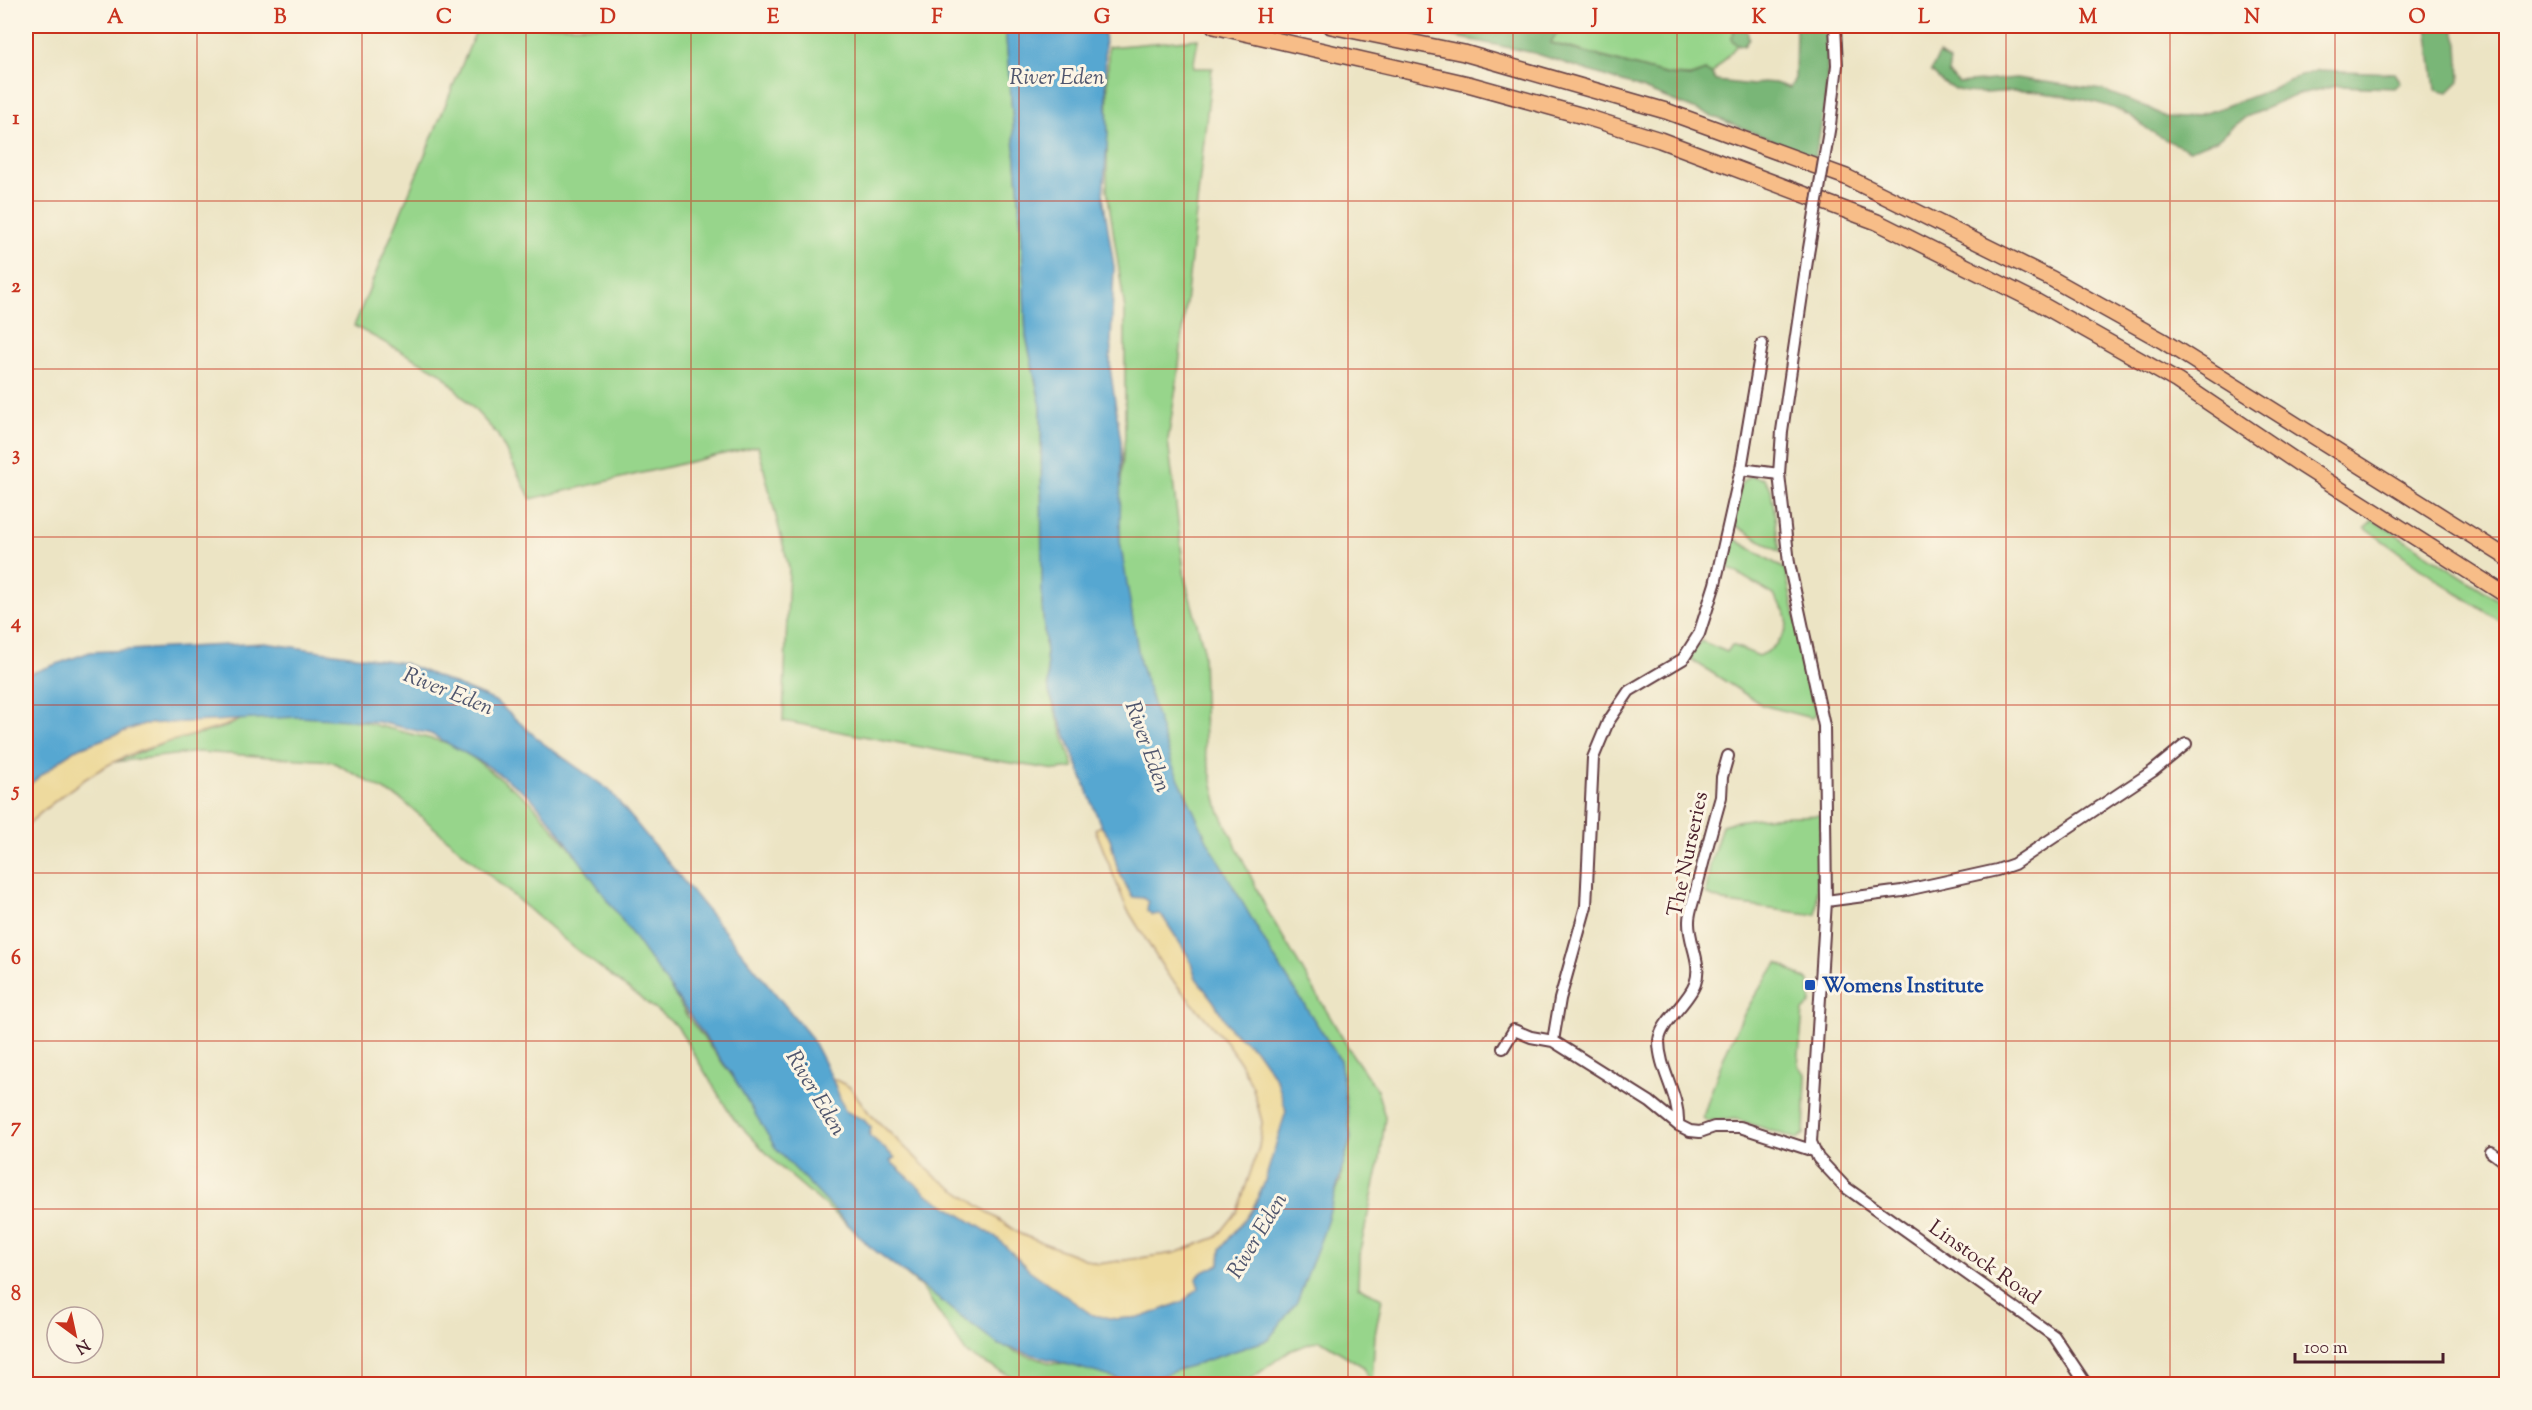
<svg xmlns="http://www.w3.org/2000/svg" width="2532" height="1410" font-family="'Sorts Mill Goudy',serif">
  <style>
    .green { fill: #97d58b; stroke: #707a5b; stroke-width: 1.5 }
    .forest { fill: #79b677; stroke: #626a51; stroke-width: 1.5 }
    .sand { fill: #eeda9e; stroke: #9c7c64; stroke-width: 1.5 }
    .water { fill: #57a7d1; stroke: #50637e; stroke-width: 1.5 }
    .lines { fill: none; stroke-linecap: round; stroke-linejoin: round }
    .minor-casing { stroke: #623d42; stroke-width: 14 }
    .highway-casing { stroke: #623d42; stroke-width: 18 }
    .minor { stroke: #fff; stroke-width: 10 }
    .highway { stroke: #f7bd88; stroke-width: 15 }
    .minor-bridge-casing { stroke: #623d42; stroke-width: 14; stroke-linecap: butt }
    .minor-bridge { stroke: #fff; stroke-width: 10 }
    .grid { fill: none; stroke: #c8321e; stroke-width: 1.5; stroke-opacity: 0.55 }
    .transit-dot { fill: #1a4fb4; stroke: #fcf5e5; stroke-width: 2 }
    .labels { text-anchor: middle; stroke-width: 6; stroke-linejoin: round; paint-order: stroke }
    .street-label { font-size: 21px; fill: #4a1f2b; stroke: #fcf5e5 }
    .transit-label { font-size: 21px; font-weight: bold; fill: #164399; stroke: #fcf5e5; text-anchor: start }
    .water-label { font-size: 22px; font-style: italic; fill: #4f556d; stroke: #fcf5e5 }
    .neatline { fill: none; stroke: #c8321e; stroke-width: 2 }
    .grid-label { font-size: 20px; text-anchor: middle; font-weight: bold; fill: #c8321e }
  </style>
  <rect width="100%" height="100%" fill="#fcf5e5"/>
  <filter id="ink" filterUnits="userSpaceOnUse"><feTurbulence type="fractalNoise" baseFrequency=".0167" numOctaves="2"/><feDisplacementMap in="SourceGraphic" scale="12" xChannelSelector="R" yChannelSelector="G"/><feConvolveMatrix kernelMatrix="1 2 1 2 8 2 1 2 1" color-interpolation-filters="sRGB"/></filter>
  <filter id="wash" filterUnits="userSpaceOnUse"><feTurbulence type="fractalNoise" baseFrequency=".008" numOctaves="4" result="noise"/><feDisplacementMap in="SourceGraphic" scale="24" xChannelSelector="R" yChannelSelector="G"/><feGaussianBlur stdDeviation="1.35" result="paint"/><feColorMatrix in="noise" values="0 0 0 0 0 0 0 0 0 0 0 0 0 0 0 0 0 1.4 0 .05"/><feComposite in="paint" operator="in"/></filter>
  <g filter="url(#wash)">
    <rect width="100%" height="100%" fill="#ece4c4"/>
    <path class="green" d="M478,26H1005L1021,223L1026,336L1041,407L1042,604L1049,692L1074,768L1056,770L968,756L783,721L789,568L758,446L531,499L497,434L441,373L354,326Z
      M1562,26H1733L1738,44L1712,74L1705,71L1691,76L1668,75L1549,42Z
      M1198,39L1193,68H1212L1178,375L1168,440L1185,579L1203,646L1205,750L1219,810L1267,910L1352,1054L1377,1090L1385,1117L1380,1160L1359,1255L1358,1287L1382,1298L1375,1335L1372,1384H1369L1364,1367L1320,1340L1289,1351L1248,1381L1236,1384H1036L1012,1377L967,1354L922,1288L780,1167L732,1117L677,1026L573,947L402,800L331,761L198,752L115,762L168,742L226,727L244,718L335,715L456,745L531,802L627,915L687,1016L749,1098L958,1292L1013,1351L1051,1363L1130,1371L1292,1290L1341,1180L1346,1115L1214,870L1184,789L1147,726L1114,551L1125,436V310L1107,190L1108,47Z
      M1751,476L1764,479L1771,489L1780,552L1735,525C1733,510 1735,481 1751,476Z
      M2373,519L2506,605V625L2452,590L2365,528Z
      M1733,538L1785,569L1816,713L1814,717L1811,718L1762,705L1689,658L1701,641L1727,652L1732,645L1759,656C1773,650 1792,632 1786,615C1784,608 1777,603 1774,595L1722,564L1730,540Z
      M1821,815L1816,915L1728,903L1706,894L1710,865L1722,825C1753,815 1788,817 1821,815Z
      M1778,963L1809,981L1811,1004L1803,1011L1798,1066L1806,1074L1804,1134L1797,1139L1736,1119L1706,1121L1703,1117C1720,1061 1741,1009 1778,963Z"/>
    <path class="forest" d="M1404,26H1562L1550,43L1668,75L1690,77L1705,71L1712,74L1716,81L1753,85L1762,82L1775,83L1790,88L1795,78L1796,26H1825C1832,70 1824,114 1815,157L1641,88L1534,53Z
      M1733,26H1746L1749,39L1744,46L1736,44L1731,39L1734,32Z
      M2109,26H2289L2288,32L2110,30Z
      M2427,26H2453L2458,44L2460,81L2448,93L2435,90Z
      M1939,54L1950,61L1948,73L1959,83L2016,78L2102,90L2147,107L2165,117L2183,118L2209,112L2270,90L2289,80L2318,70L2395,73L2401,82L2395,88L2337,86L2299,94L2246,117L2216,140L2190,150C2176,145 2162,139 2149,130C2142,125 2135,118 2127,114C2100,100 2068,97 2038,92C1996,86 1963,108 1931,71Z"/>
    <path class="sand" d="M244,718C205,736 160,740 120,759C88,774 52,802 26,826V787L74,750L144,724Z
      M1101,826L1110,838L1118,870L1163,917L1189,957L1196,978L1214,1002L1231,1030L1256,1050L1277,1080L1283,1094L1287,1111L1264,1184L1252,1210L1221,1249L1220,1264L1201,1273L1199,1288L1182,1302L1143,1317L1116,1319L1092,1315L1029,1270L996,1237L926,1194L889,1160L895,1158L869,1135L871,1128L864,1120L845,1111L832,1078L850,1087L869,1113L935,1176L1020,1234L1098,1264L1175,1253L1217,1237L1237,1212L1259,1147L1262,1122L1253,1088L1238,1059L1226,1042L1167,974L1127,909L1095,829Z"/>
    <path class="water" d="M1005,26H1104L1108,134L1103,197L1114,267L1110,368L1121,442L1120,541L1140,662L1172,764L1207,840L1273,956L1340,1060L1351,1138L1324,1231L1297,1302L1268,1340L1136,1384L999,1345L869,1246L776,1149L732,1075L555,826L530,796L486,765L431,734L379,722L300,717L144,724L74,750L26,787V675L90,652L265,643L404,663L495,701L544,744L609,790L810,1036L832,1078L845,1111L864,1120L871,1128L869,1135L895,1158L890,1161L927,1194L996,1237L1029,1270L1092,1315L1116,1319L1143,1317L1182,1302L1199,1288L1196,1279L1201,1273L1220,1264L1221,1249L1252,1210L1264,1184L1286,1111L1277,1080L1256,1050L1231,1030L1214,1002L1196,978L1189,957L1163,917L1160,914L1153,915L1147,911L1148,902L1143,898L1132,897L1118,870L1110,838L1101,826L1049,692L1042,604L1041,407L1026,336L1021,223Z"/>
  </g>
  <g filter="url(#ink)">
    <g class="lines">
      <defs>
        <path id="minor" d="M1830,125L1837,65L1835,26
          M1808,254L1782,431L1779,474L1789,563L1824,726L1826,901L1811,1142L1818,1158L1845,1187L2054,1336L2086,1384
          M1741,469L1779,474
          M1826,901L1902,891L1997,870L2014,864L2153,771L2186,744
          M1553,1041L1560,999L1586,906L1593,758L1608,722L1629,691L1683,659L1699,634L1715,584L1741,469L1762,344
          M1503,1048L1514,1030L1531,1037L1553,1041L1650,1102L1678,1125L1690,1131L1700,1132L1714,1127H1740L1814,1151
          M1678,1125C1680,1095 1659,1071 1659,1041C1660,1023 1688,1003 1695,984C1703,962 1688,943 1689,921C1689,911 1694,900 1696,890C1704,859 1712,828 1721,797L1722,777L1728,756
          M2491,1152L2506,1163"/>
        <path id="highway" d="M1214,26L1468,84L1583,116L1660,140L1877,222L2037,302L2177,381L2300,464L2506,595
          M1331,26L1464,53L1666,111L1846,177L2052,279L2163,341L2506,557"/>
      </defs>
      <use href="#minor" class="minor-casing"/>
      <use href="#highway" class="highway-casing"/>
      <use href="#minor" class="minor"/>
      <use href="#highway" class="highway"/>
      <defs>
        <path id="minor-bridge" d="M1808,254L1830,125"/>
      </defs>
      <use href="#minor-bridge" class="minor-bridge-casing"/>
      <use href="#minor-bridge" class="minor-bridge"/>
    </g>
  </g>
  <path class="grid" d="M197,26V1384M362,26V1384M526,26V1384M691,26V1384M855,26V1384M1019,26V1384M1184,26V1384M1348,26V1384M1513,26V1384M1677,26V1384M1841,26V1384M2006,26V1384M2170,26V1384M2335,26V1384M26,201H2506M26,369H2506M26,537H2506M26,705H2506M26,873H2506M26,1041H2506M26,1209H2506"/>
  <rect class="transit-dot" x="1804" y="979" width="12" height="12" rx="3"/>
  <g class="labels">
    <g class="street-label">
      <text transform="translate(1687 854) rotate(-78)" y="7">The Nurseries</text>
      <text transform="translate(1985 1262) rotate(35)" y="7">Linstock Road</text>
    </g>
    <g class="transit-label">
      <text x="1822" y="992">Womens Institute</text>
    </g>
    <g class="water-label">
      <text x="1057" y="84">River Eden</text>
      <text transform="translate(449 690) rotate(22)" y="8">River Eden</text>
      <text transform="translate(1149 746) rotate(70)" y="8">River Eden</text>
      <text transform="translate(817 1092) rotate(59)" y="8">River Eden</text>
      <text transform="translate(1256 1235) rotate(-59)" y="8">River Eden</text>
    </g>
  </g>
  <rect width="2532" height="1410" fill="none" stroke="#fcf5e5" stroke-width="66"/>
  <g transform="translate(75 1335) rotate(147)"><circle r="28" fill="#fcf5e5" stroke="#b59f9b" stroke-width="1.5"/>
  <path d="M0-4.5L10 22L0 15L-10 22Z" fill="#c8321e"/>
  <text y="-9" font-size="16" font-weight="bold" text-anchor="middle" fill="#4a1f2b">N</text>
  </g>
  <path d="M2295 1353v9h148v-9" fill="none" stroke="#4a1f2b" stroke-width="3"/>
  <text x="2304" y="1353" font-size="18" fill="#4a1f2b" stroke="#fcf5e5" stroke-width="4.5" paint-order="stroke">100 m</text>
  <rect x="33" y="33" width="2466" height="1344" class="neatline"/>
  <g class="grid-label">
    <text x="115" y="23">A</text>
    <text x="280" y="23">B</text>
    <text x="444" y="23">C</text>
    <text x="608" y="23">D</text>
    <text x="773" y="23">E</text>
    <text x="937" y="23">F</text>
    <text x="1102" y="23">G</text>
    <text x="1266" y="23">H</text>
    <text x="1430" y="23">I</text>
    <text x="1595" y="23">J</text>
    <text x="1759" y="23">K</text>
    <text x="1924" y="23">L</text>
    <text x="2088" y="23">M</text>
    <text x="2252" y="23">N</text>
    <text x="2417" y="23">O</text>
    <text x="16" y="124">1</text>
    <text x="16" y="292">2</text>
    <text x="16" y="460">3</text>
    <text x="16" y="628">4</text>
    <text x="16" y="796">5</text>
    <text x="16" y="964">6</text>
    <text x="16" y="1132">7</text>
    <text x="16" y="1300">8</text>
  </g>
</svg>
